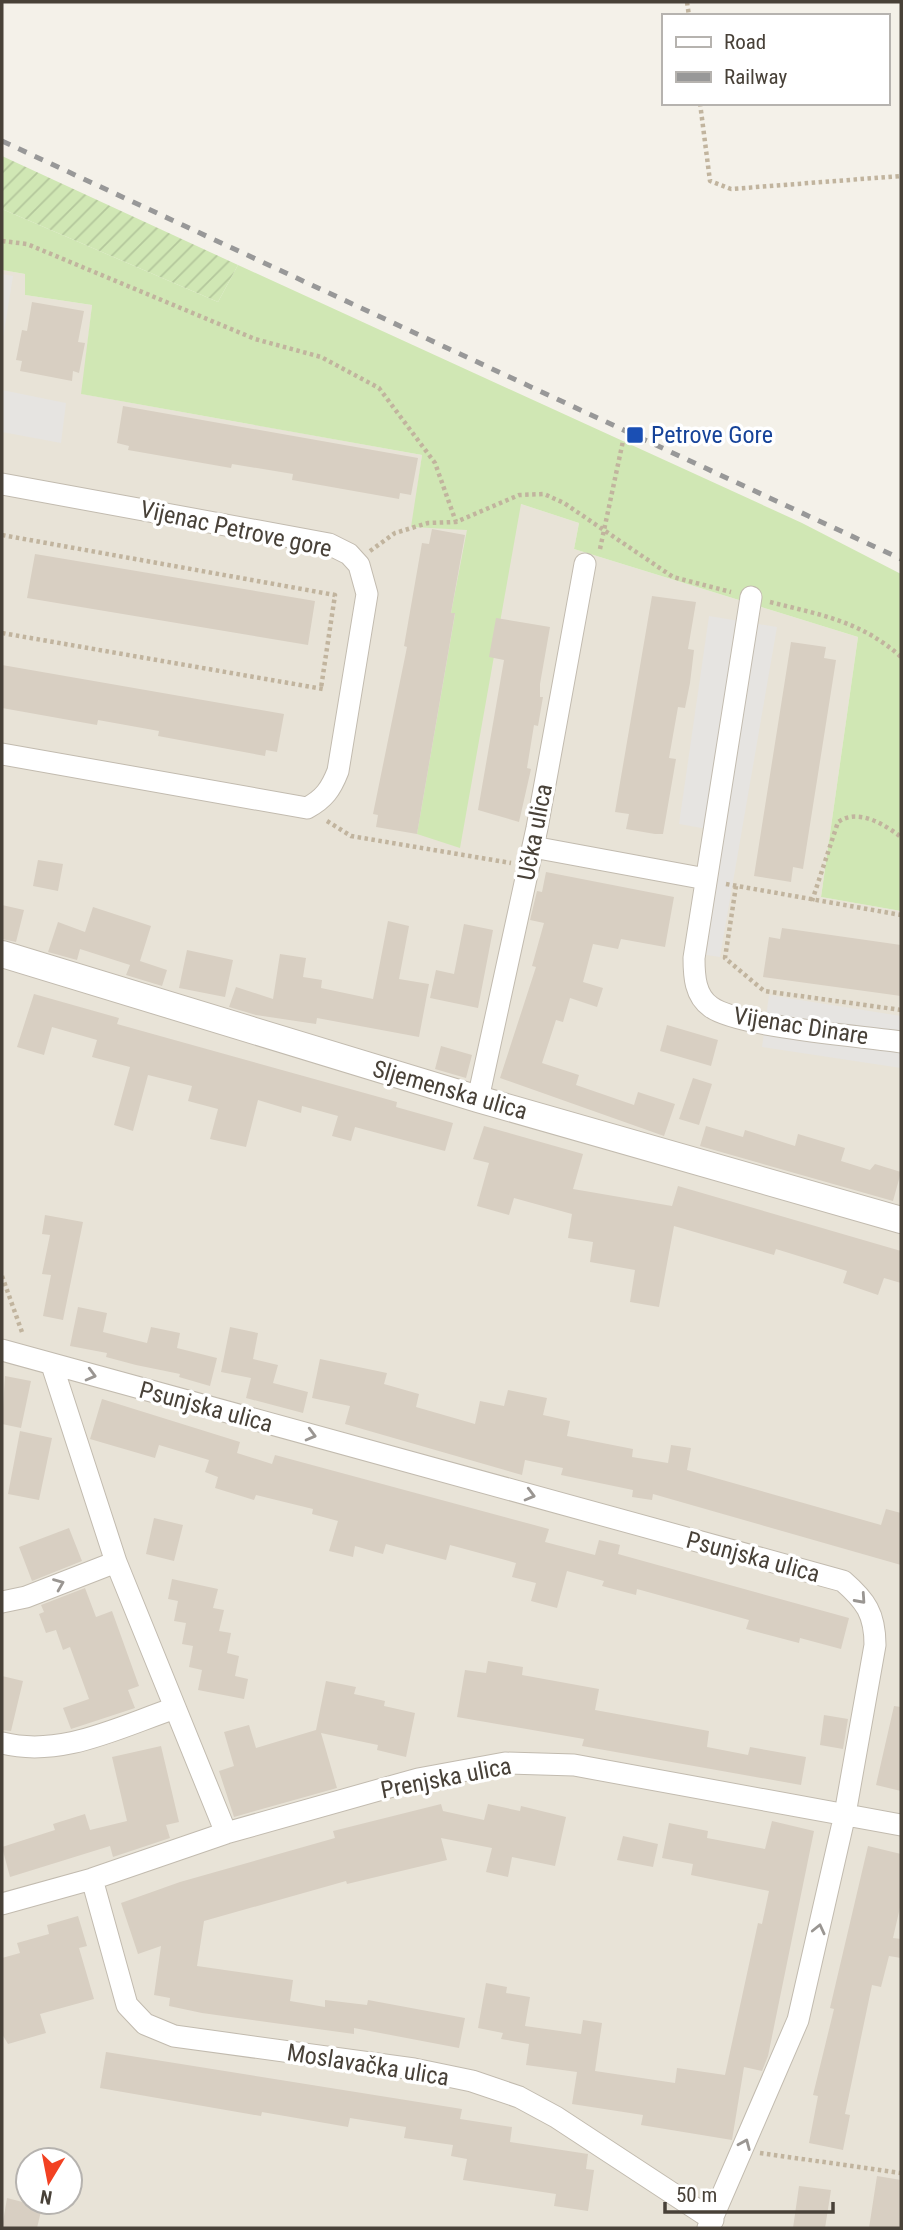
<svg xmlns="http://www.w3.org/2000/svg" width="903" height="2230" font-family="'Roboto Condensed',sans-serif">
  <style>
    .residential { fill: #e8e3d7; fill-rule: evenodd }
    .grass { fill: #d0e7b4 }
    .garden { fill: url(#garden-furrows) }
    .parking { fill: #e6e4e1 }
    .building { fill: #d8cfc2 }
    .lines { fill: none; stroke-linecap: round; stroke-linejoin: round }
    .minor-casing { stroke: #c2bbaf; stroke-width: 23 }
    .tertiary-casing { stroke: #c2bbaf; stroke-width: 28 }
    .path { stroke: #c1b49e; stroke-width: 4.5; stroke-dasharray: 3.5 3.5; stroke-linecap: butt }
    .minor { stroke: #fff; stroke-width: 21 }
    .tertiary { stroke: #fff; stroke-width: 26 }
    .rail { stroke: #989898; stroke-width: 5; stroke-dasharray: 9 9; stroke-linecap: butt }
    .oneway { stroke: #9a9692 }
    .transit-dot { fill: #1a4fb4; stroke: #fff; stroke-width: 2.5 }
    .labels { text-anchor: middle; stroke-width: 7; stroke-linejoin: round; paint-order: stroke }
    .transit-label { font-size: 24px; fill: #164399; stroke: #fff; text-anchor: start }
    .street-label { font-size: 24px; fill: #484138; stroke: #fff }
  </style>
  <defs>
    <pattern id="garden-furrows" width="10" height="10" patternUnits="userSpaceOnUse" patternTransform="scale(1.75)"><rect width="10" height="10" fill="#d0e7b4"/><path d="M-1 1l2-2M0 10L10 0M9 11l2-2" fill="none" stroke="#b4c79c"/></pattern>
  </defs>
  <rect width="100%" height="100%" fill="#f4f1e9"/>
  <path class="residential" d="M2,270L25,274V295L92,305L82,394L422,455L412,527L467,529L521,504L579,523L574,549L858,637L821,897L901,911V2228H2ZM28,2160H70V2202H28Z"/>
  <path class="grass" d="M2,209L218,302L238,265L802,523L901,574V911L821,897L858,637L574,549L579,523L521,504L460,848L417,834L455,614L451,613L467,530L411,527L422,455L81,394L92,305L25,295V274L2,270Z"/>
  <path class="garden" d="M2,156L238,265L218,302L2,209Z"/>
  <path class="parking" d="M2,274L13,276L2,345Z
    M2,390L66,403L61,443L2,432Z
    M709,616L777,627L720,957L706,955L725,832L679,824Z
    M769,995L901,1016V1068L762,1047Z"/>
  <path class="building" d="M32,302L84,311L78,342L85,343L79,373L73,371L72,381L20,371L22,361L16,360L22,330L27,331Z
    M123,406L418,458L411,495L400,493L399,499L292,480L293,474L232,464L231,468L128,450L129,446L117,443Z
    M432,529L465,535L451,613H455L417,834L376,827L378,815L373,814L407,647L404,646L422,543L429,544Z
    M35,554L315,601L308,645L27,598Z
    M652,596L696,602L688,649L694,650L690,683L685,708L678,707L669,758L676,759L663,834H655L626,829L629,814L615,812Z
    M496,618L550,627L540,684V697H543L538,726L534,725L527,768L531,769L519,822L478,810L504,660L489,657Z
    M791,642L826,647L824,658L836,660L803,869L793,867L791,882L754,876Z
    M2,665L284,714L277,752L266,750L265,756L158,736L159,731L98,720L97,725L2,708Z
    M38,860L63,864L58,891L33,886Z
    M546,872L674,897L665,947L621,939L618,949L593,944L583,982L603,988L597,1007L570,998L563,1022L556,1020L542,1063L579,1075L576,1085L634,1105L638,1092L675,1104L664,1136L500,1078L536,967L532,966L544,923L530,920L537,891L542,892Z
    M2,905L24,910L16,942L2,939Z
    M93,907L151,926L140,961L167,970L162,986L126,975L130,965L80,949L77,960L48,952L58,922L85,932Z
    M388,921L409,926L399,979L429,984L419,1037L317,1018L316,1024L256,1015L229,1007L236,987L273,999L280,954L306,958L303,977L322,980L321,988L373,999Z
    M464,924L493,930L478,1008L430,998L436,970L454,974Z
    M782,928L901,945V996L763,977L769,937L780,939Z
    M187,950L233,960L225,997L179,988Z
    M34,994L119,1018L117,1024L397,1102L396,1107L453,1123L445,1151L355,1127L351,1141L332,1136L338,1116L302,1106L301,1113L258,1100L246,1147L210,1139L218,1109L188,1101L192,1086L148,1075L133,1131L114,1125L130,1067L92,1057L97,1040L52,1027L44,1055L17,1047Z
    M667,1025L718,1040L711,1066L660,1051Z
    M441,1046L472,1055L466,1078L435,1069Z
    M693,1078L712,1084L699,1125L679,1119Z
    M484,1126L583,1154L573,1189L672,1206L678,1186L901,1251V1283L884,1278L878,1295L843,1283L847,1271L776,1249L774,1255L674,1226L659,1307L630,1302L635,1270L590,1262L593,1242L568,1238L572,1214L514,1198L509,1215L477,1206L489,1163L473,1159Z
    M706,1126L743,1137L745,1130L795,1146L798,1134L845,1148L841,1161L870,1170L875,1164L901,1172L893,1201L700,1146Z
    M45,1215L83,1222L63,1320L43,1316L51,1275L42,1274L50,1235L42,1234Z
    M78,1307L107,1313L103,1332L147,1343L151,1327L180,1333L177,1348L217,1358L210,1386L179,1377L180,1374L136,1365L106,1357L107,1353L70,1346Z
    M230,1327L258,1333L253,1359L278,1365L273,1383L308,1392L303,1413L246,1398L251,1378L221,1372Z
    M320,1359L387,1373L384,1384L419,1394L416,1407L475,1424L480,1401L504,1406L508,1390L547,1398L543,1415L570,1421L567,1436L633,1449L632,1457L668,1463L671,1445L691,1448L687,1470L881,1525L886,1509L901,1513V1565L653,1494L652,1500L632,1497L633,1490L561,1475L563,1468L525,1460L522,1475L345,1424L350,1406L312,1398Z
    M5,1376L31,1381L21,1428L2,1424Z
    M102,1399L240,1442L237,1453L272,1464L275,1455L549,1529L545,1542L595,1555L599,1540L620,1545L618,1554L849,1618L841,1649L800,1638L799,1643L746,1629L749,1620L637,1589L636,1595L602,1586L604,1581L567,1571L557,1608L531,1601L536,1583L512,1577L516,1563L450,1545L446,1560L386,1544L383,1554L355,1546L353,1557L329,1551L338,1521L312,1514L313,1509L256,1495L254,1500L215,1488L218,1477L205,1472L209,1460L159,1445L155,1458L90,1439Z
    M20,1431L52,1438L39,1500L8,1494Z
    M154,1518L183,1525L174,1561L146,1554Z
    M69,1528L82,1561L32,1581L19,1547Z
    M172,1579L218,1589L213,1608L224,1610L219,1631L231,1633L227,1653L239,1656L235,1676L248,1679L244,1699L198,1690L202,1670L189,1667L193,1646L182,1644L186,1623L174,1621L178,1601L168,1599Z
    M85,1588L96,1617L112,1611L139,1686L128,1690L135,1708L71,1729L63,1708L89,1699L70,1647L63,1650L56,1630L46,1633L39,1614L44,1612L41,1605Z
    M488,1661L523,1667L522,1675L599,1689L595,1710L709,1731L707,1747L748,1755L750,1747L806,1757L801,1785L582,1746L584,1739L457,1717L465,1670L486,1673Z
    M2,1676L23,1681L11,1731L2,1730Z
    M326,1681L356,1687L354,1694L385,1701L384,1706L415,1713L406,1757L377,1750L378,1745L321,1733L337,1788L234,1817L219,1771L234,1766L224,1732L249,1725L256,1748L316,1730Z
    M894,1706L901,1707V1791L876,1785Z
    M824,1715L848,1719L843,1749L820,1745Z
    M161,1746L179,1822L166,1825L170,1838L113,1857L110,1846L10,1877L2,1847L55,1830L53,1824L85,1814L90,1830L127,1821L112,1757Z
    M441,1804L443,1811L484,1820L488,1804L520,1811L521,1806L566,1817L555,1866L512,1857L508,1877L486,1872L492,1848L441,1838L447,1860L347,1884L346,1881L204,1921L197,1966L293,1980L290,2001L325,2007V2000L367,2005L368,2000L465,2018L459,2048L354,2028V2034L202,2013L169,2006L170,1998L154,1995L161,1946L138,1954L121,1903L180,1882L335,1838L333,1831Z
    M772,1821L814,1831L768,2056L762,2071L744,2067L732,2140L641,2125L643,2115L572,2104L577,2072L526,2065L529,2044L501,2039L503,2033L478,2028L486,1983L507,1987L506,1993L530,1997L525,2026L581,2034L583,2020L602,2023L595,2071L675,2083L677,2068L725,2075L758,1923L762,1924L769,1891L691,1875L693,1864L662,1858L669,1823L708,1831L707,1838L765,1849Z
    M623,1836L658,1844L653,1867L617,1860Z
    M868,1846L901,1854V1903L893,1938L901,1939V1958L889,1956L881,1987L872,1985L845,2114L850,2115L843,2150L809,2143L818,2096L813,2095L834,2009L830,2008Z
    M78,1916L87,1946L79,1948L94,1999L40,2014L46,2033L8,2044L2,2034V1958L20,1953L17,1943L49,1934L47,1925Z
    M106,2052L462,2109L460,2119L512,2127L510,2142L588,2154L586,2169L594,2170L588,2211L554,2206L556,2194L463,2180L467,2159L451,2156L453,2145L404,2138L406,2127L350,2118L348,2127L262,2112L261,2116L100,2088Z
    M877,2176L901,2180V2228H869Z
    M799,2186L831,2190L825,2228H793Z
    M7,2198L42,2207L37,2228H2Z"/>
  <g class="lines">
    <defs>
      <path id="minor" d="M2,484L329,544L349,554L359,565L367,594L338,771C331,789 324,799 307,808L2,754
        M751,597L694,958C694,976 695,996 711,1007C739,1027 861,1036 901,1042
        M533,847L706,879
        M478,1099L537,828L585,564
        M2,1350L843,1581C866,1601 875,1614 875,1645L845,1814L798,2020L708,2228
        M52,1365L116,1562L226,1833
        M2,1602L26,1597L116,1562
        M2,1743C61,1758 119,1727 175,1708
        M92,1879L127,2005L145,2024L174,2036L414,2069L472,2081L519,2097L556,2117L713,2220
        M2,1904L92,1879L226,1833L418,1779L505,1763L574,1765L901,1825"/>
      <path id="tertiary" d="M2,954L478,1099L901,1220"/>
    </defs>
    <use href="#minor" class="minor-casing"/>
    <use href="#tertiary" class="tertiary-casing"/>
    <path class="path" d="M687,2L689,16
      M700,103L710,181L731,189L901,176
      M2,241L27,244L255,339L321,357L379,388L435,463L456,522
      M2,535L335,595L321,688
      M600,549L623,441
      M370,551L395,533L428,523L456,522L519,495L544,494L564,503L673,577L731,592
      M770,602C821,615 861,621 901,657
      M2,633L323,689
      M327,821L351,836L511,863
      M726,884L901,915
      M736,886L725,958L764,991L901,1010
      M812,901L838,822C858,808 884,824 901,837
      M2,1276L23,1335
      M760,2153L901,2173"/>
    <use href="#minor" class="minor"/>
    <use href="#tertiary" class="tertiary"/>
    <path class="rail" d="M2,141L901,559"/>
  </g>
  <defs><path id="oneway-chevron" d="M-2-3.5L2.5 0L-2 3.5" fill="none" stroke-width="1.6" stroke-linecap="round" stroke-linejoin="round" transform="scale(1.75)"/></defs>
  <g class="oneway">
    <use href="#oneway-chevron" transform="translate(91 1375) rotate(15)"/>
    <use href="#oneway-chevron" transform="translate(311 1435) rotate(15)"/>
    <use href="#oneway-chevron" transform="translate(530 1495) rotate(15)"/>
    <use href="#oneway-chevron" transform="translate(59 1584) rotate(-22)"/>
    <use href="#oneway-chevron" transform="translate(861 1599) rotate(48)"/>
    <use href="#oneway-chevron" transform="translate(819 1929) rotate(-77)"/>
    <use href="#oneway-chevron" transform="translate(745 2144) rotate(-67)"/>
  </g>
  <rect class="transit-dot" x="626" y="426" width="18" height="18" rx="3.5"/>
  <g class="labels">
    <g class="transit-label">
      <text x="651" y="443">Petrove Gore</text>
    </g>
    <g class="street-label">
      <text transform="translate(236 529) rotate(12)" y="8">Vijenac Petrove gore</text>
      <text transform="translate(535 832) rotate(-79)" y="8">Učka ulica</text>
      <text transform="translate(801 1026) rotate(9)" y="8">Vijenac Dinare</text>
      <text transform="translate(450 1090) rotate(16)" y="8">Sljemenska ulica</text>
      <text transform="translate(206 1407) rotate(15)" y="8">Psunjska ulica</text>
      <text transform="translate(753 1557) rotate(15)" y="8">Psunjska ulica</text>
      <text transform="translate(446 1778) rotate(-11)" y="8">Prenjska ulica</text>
      <text transform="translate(368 2065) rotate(9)" y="8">Moslavačka ulica</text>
    </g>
  </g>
  <rect width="903" height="2230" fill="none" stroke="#484138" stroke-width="7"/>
  <rect x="662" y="14" width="228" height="91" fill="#ffffff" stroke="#b6b3af" stroke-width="2"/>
  <rect x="676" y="37" width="35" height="10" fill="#ffffff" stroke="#b6b3af" stroke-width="2"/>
  <text x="724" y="49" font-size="21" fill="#484138">Road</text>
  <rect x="676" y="72" width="35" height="10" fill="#989898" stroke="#b6b3af" stroke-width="2"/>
  <text x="724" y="84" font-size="21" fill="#484138">Railway</text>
  <g transform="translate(49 2181) rotate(190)"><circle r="33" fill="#ffffff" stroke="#b6b3af" stroke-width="2"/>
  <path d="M0-5L12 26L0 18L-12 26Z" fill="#f24122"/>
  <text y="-10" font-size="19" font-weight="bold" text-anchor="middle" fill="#484138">N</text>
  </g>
  <path d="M665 2202v10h168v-10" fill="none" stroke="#484138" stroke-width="3.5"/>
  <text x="676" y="2202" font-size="21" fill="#484138" stroke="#ffffff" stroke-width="5" paint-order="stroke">50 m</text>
</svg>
